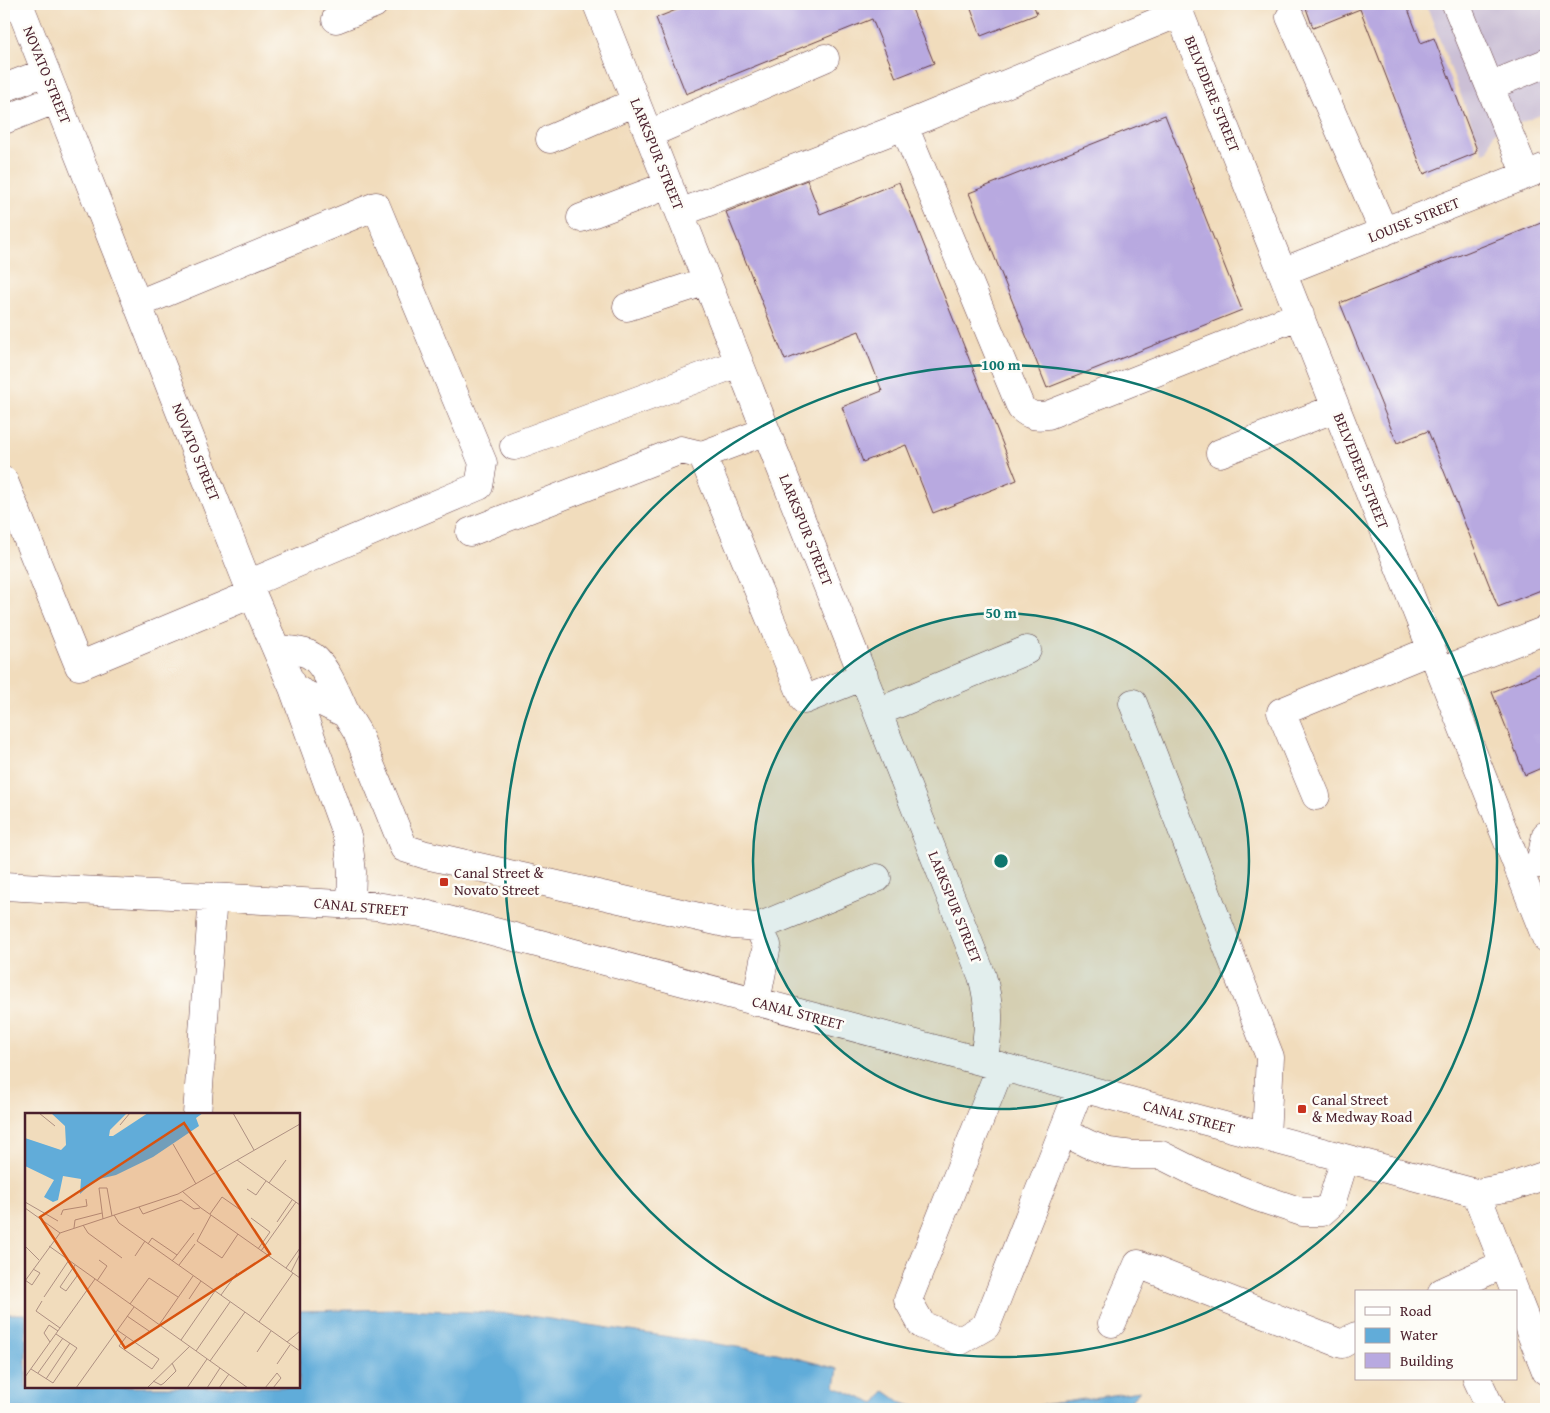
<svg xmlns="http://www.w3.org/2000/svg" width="1550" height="1413" font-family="'Gentium Book Plus',serif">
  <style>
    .industrial { fill: #cbbfd5 }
    .water { fill: #61acd9; stroke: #566682 }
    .building { fill: #b8a9e0 }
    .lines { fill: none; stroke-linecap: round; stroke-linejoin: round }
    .minor-casing { stroke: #633b41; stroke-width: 29 }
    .minor { stroke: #fff; stroke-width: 28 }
    .ring { fill: none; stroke: #0f766e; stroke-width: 2.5 }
    .poi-dot { fill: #c8321e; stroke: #fdfcf7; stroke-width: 2 }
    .labels { text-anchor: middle; stroke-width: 5; stroke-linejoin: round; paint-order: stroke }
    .street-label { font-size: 15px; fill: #4a1f2b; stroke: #fdfcf7 }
    .poi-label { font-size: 15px; fill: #4a1f2b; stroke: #fdfcf7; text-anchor: start }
    .inset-road { fill: none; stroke: #ae9082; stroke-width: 1 }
    .view { fill: #d8530f; fill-opacity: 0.15; stroke: #d8530f; stroke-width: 2.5 }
    .inset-edge { fill: none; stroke: #4a1f2b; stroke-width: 2.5 }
    .centre { fill: #0f766e; stroke: #fdfcf7; stroke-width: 2.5 }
    .ring-label { font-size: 15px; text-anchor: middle; font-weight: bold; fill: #0f766e; stroke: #fdfcf7; stroke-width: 5; stroke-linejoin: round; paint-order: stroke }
  </style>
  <rect width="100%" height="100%" fill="#fdfcf7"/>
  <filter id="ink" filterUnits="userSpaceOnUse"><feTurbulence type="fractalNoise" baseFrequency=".02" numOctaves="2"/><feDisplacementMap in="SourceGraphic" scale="10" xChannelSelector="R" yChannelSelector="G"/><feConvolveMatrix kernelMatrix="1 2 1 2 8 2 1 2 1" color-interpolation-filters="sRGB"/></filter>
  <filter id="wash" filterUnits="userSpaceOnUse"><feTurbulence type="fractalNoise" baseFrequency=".0096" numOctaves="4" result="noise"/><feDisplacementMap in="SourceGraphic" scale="20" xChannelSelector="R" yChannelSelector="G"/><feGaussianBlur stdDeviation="1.12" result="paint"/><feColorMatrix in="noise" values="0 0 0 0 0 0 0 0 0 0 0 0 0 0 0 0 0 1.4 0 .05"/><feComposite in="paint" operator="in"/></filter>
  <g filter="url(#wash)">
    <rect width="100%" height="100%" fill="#f1dcbc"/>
    <path class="industrial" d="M1426,4H1546V120L1543,114L1494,133L1488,151L1483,153Z"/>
    <path class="water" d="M399,1309L516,1314L777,1353L838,1369L835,1387L875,1404L885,1391L902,1403L923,1409H4V1314H26V1387H299V1311Z
      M1140,1391L1124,1409H1014Z"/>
    <g id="blocks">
      <path class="building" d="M691,4H910L934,63L896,78L872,19L686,94L656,18Z
        M969,4H1033L1037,14L981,36Z
        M1295,4H1406L1421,43L1434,38L1477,150L1475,151L1476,153L1424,174L1360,9L1313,28L1306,8L1298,11Z
        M1165,115L1242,310L1047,388L969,193Z
        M807,180L820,214L899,182L1017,480L933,513L906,445L863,462L842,407L882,391L859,331L785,360L726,212Z
        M1546,221V588L1498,607L1428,431L1397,443L1340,303Z
        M1546,671V766L1525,775L1492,692Z"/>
    </g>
  </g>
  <g filter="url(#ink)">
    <use href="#blocks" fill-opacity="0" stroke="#633b41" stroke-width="1"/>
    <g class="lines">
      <defs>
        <path id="minor" d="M19,4L248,584L293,688L348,839L352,872L351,905
          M597,4L982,976C991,1006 989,1032 983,1062
          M1176,4L1546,938
          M1456,4L1526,175
          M1290,17L1384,232
          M336,19L374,4
          M1490,86L1546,63
          M4,88L46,72
          M4,120L57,99
          M904,126L1021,408C1030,416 1036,417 1048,415L1300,315
          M649,134L825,58
          M550,139L636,102
          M680,213L904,126L1179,13
          M581,218L669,185
          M1282,272L1546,167
          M138,304L376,206L483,463L479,486L248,584
          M627,307L707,281
          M766,431L702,455L804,700L864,676
          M514,446L739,363
          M1220,453L1336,408
          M4,481L79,666L252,594
          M470,532L681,450L702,455
          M277,649C287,650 299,650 308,654C325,661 338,697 346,714
          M1441,671L1546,630
          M293,688L346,714L357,732L404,848L426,855L734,925L758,927L767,945L756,1002
          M1133,703L1270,1057L1266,1137
          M878,712L1027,650
          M1316,796L1281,712L1432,650
          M1540,864L1546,835
          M4,886L376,906L421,913L484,929L1476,1193L1511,1187L1546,1175
          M758,927L877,878
          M1001,1066L908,1300L922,1325L960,1341L986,1326L1080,1088
          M197,1114L213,897
          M1064,1132L1088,1144L1109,1152L1133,1155H1161L1199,1174L1257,1197L1302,1212H1322L1331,1204L1345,1159
          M1476,1193L1515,1292
          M1442,1292L1504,1264
          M1516,1296L1546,1371
          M1112,1323L1138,1264L1342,1344L1356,1336
          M1477,1379L1491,1409"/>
      </defs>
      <use href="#minor" class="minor-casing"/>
      <use href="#minor" class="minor"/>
    </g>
  </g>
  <circle cx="1001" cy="861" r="248" fill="#0f766e" fill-opacity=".12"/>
  <g class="ring">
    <circle cx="1001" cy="861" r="248"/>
    <circle cx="1001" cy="861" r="496"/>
  </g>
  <g class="poi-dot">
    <rect x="439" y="877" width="10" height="10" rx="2.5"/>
    <rect x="1297" y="1104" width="10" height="10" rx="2.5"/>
  </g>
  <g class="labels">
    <g class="street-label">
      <text transform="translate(47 75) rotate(68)" y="5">NOVATO STREET</text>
      <text transform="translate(1212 94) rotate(68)" y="5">BELVEDERE STREET</text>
      <text transform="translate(657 154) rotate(68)" y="5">LARKSPUR STREET</text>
      <text transform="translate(1414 220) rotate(-22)" y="5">LOUISE STREET</text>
      <text transform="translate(196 452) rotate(68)" y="5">NOVATO STREET</text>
      <text transform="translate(1361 471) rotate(68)" y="5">BELVEDERE STREET</text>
      <text transform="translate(806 530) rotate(68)" y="5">LARKSPUR STREET</text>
      <text transform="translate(361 907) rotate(5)" y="5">CANAL STREET</text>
      <text transform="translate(955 907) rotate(68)" y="5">LARKSPUR STREET</text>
      <text transform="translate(798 1013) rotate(15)" y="5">CANAL STREET</text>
      <text transform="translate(1189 1117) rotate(15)" y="5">CANAL STREET</text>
    </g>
    <g class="poi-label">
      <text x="454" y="878">Canal Street &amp;<tspan x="454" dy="17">Novato Street</tspan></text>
      <text x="1312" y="1105">Canal Street<tspan x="1312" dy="17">&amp; Medway Road</tspan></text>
    </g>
  </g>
  <g transform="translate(25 1113)">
    <rect width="275" height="275" fill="#f1dcbc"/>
    <path d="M26,0H102L85,17L84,23H88L123,0H178L171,5L174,13L128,44L91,62L70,67L55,81L56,66L38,63L33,87L28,89L19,84L29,67L0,53V25L36,37L41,32L40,13Z" fill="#61acd9"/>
    <path class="inset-road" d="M14,0L30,13M208,0L229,37M95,12L105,0M148,31L171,71M212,47L275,92M244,70L261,47M222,76L231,82L241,68M157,78L176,95L275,165M0,89L33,108M114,94L118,101L156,87L169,96L175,95M0,95L35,120M185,101L197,84L217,98M36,102L38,97L62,93L61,86M89,102L94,110L275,238M186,102L172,128L197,145L213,121M226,105L245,119L233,136M78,106L74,75H82L87,103M252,109L267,87M58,112L63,120L97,145M49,115L50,107L77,100M123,131L127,125L152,142L147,148M0,133L14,147M24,133L223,275M236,138L271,89M152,142L169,120M110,143L120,128M154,152L170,131M49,154L52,163L41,178L35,174L50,152M261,155L275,135M266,159L275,141M0,167L7,172L15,160L8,156M0,168L35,120L153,81L275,11M72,168L82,153L74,147M196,182L212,160M19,184L44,147M164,186L176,168M17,188L11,198L35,215M105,191L124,165L153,184M102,203L124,218M234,209L268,160M134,212L168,163M92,217L134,246L127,256L94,233L101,224M156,227L190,178M25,229L19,220L24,212L33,218M262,229L275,218M171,238L205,189M232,239L246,218M185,248L220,199M252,251L265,232M6,256L28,270L52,235L31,221M13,260L38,225M0,264L70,166M21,266L45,230M128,268L136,272L139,270L151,258L147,250M51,275L109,194M122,275L165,233M162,275L182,246M182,275L195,255M194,275L204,261M240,275L252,260L256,265L248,275"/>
    <path class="view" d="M159,10L245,141L100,235L15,104Z"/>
    <rect width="275" height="275" class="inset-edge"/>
  </g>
  <circle cx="1001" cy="861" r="8" class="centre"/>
  <g class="ring-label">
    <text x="1001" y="370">100 m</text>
    <text x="1001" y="618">50 m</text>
  </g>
  <rect width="1550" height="1413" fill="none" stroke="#fdfcf7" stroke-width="20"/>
  <rect x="1355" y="1290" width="162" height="90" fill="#fdfcf7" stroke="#b5a4a5"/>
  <rect x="1365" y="1307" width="25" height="8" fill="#ffffff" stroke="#b5a4a5"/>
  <text x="1400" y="1316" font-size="15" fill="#4a1f2b">Road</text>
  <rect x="1365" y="1328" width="25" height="15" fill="#61acd9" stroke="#b5a4a5"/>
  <text x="1400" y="1340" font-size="15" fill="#4a1f2b">Water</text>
  <rect x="1365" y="1353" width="25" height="15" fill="#b8a9e0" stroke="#b5a4a5"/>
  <text x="1400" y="1366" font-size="15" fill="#4a1f2b">Building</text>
</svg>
